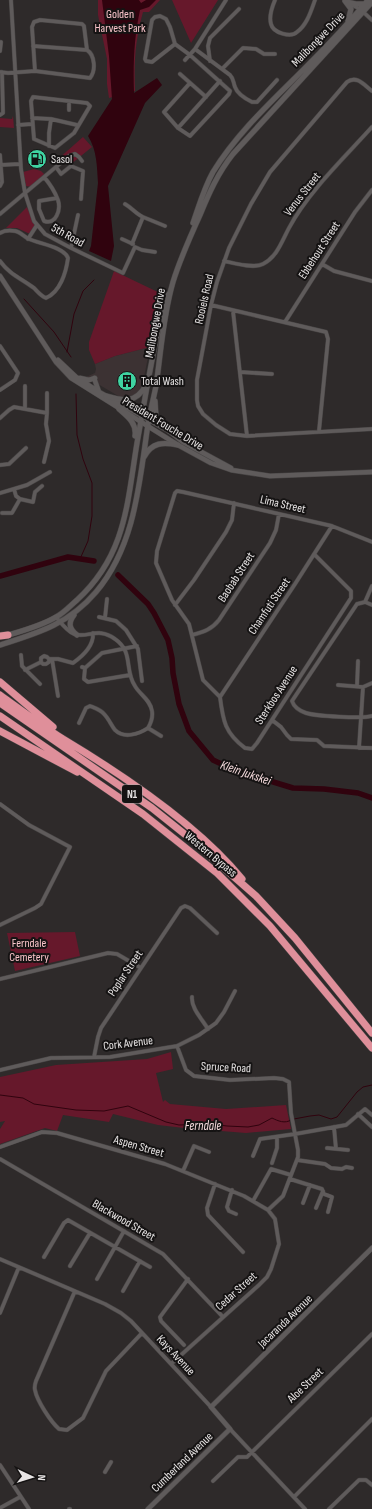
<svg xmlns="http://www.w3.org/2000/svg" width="372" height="1509" font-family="'Sofia Sans Condensed',sans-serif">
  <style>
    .built { fill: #3c3233 }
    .green { fill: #66182b }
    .water { fill: #30030e }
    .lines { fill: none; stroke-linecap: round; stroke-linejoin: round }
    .stream { stroke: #30030e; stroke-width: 1 }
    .river { stroke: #30030e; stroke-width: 5.5 }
    .minor-casing { stroke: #484545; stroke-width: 4.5 }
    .tertiary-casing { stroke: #484545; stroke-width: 5.5 }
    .secondary-casing { stroke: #484545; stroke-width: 6 }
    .motorway-casing { stroke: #484545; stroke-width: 8 }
    .minor { stroke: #5f5b5b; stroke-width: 3.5 }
    .tertiary { stroke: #5f5b5b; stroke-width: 4.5 }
    .secondary { stroke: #5f5b5b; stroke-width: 5 }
    .motorway { stroke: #df8f9a; stroke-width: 7 }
    .labels { text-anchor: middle; stroke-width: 4; stroke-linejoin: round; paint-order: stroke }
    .shield { fill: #151313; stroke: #a9a6a6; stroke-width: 1 }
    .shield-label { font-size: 11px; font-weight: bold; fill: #e8e5e5 }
    .park-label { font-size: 12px; fill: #fac4ca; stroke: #151313 }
    .street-label { font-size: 12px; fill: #e8e5e5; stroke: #151313 }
    .poi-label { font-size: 12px; fill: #e8e5e5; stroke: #151313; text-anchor: start }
    .water-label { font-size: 13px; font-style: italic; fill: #f5dadc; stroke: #151313 }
  </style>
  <rect width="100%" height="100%" fill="#2e2a2a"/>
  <path class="built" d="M150,347L142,387L135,395L120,397L86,377L95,373L96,369L95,364L115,356Z"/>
  <path class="green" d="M98,0H160L149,12H143C135,41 134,61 135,91L109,98L107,84V59L98,15Z
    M172,0H218L191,43Z
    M13,116L14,128L0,127V118L12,119Z
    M83,137L92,147L71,164L58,159Z
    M34,169L41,171L45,175L31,187L26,186L23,172Z
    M27,207L35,226L30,234L17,228H6Z
    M114,271L164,295L150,347L115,356L95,364L89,350V342Z
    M75,932L80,956L15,971L7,933Z
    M171,1052L173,1069L156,1073L163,1102L165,1100L170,1104L226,1109L286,1105L291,1129L246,1133L184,1128L158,1125L113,1114L109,1122L63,1115L57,1131L45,1128L0,1144V1129L5,1121L0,1122V1077L56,1065L147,1059Z"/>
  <path class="water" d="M102,0H139L141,3L146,0H156L149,7L140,10C134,38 133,64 134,93L157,78L162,85L145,103L108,186L114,246L111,261L89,251L91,246L98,183C97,167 97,150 88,136L112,99L109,56Z"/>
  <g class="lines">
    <path class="stream" d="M24,299L54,332L71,357
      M67,352L74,314L83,291L94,280
      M76,394L77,435L83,459L92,483V516L88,541L80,559
      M0,1095L23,1098L34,1104L76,1110L104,1111L128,1106L166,1122L179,1125L210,1124L227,1126L248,1127L259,1125L272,1118C278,1121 285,1124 291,1120
      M294,1119L310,1116L319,1115L331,1119L337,1117L357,1092L363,1087L372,1085"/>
    <path class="river" d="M118,575L148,604L154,613L168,640L172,658L173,673L179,704L189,731L213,760L234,770L293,788L324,789L358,793L372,798
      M0,576L68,557L94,561"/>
    <defs>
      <path id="minor" d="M275,0C272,7 269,17 271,24C273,33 291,38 297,32C307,25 311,11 315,0
        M352,5L360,9L372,20
        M175,44L152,62L146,61L145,59L152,20L155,17L160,16L166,19L170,27L175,44L190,55L230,91L229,94L190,136L178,128L164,112L190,83
        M33,46L87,50
        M195,49L230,75C234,79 233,82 235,87C237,93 246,99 252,102H257L277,80
        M0,51L1,42
        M185,60L195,49L226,0
        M210,61L208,46L210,38L239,9
        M223,68L243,48L256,49L264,54H275
        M0,72L8,73L35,71L90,78C96,71 95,55 87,50L84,26L82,24L40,20L34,22L32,27L35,71
        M180,74L206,97
        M372,91C364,85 357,75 347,82L270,172L251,204L229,248L217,282L211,305L197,380V400L198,406L203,414L216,425L230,434L247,436L372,429
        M33,97L87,103L90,106L74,133L55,148L34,139L31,101Z
        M69,101V110
        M0,115L3,113L2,72
        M32,118L51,119L49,133V146
        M51,119L77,125
        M18,125L32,124
        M178,128L220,81
        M0,155L2,182L0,186
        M82,161L79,157L75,154L69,156L25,193L34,221L45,234L71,248L123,273L135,247L142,250L155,252
        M0,165L20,164
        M56,167L61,174L71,166L83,171L81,199
        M44,177C50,184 55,192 58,200C61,210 56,225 44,221L39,209V201L57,198
        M125,204C132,208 136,214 143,217
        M0,214L25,193L21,169L11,0
        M0,233C5,230 9,230 15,231C21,232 24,237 29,239C40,244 64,247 68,258C66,273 60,292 46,298C41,296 38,292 34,288C22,279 9,274 0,261
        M28,239L37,225
        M122,239L133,244
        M132,244L143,217L165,226
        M71,248L78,215
        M224,261C233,263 254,269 263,264C277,257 282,241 289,228C308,192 345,157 372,127
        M322,264L334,271L372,281
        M211,305L326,332L328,339L319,431
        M233,311L247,436
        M285,322L355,212L372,190
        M0,346L18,373L15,380L0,390
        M240,372L272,374
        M25,409V386
        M0,418L9,410L14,407L47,413V393
        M44,462L49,441L46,424L47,413
        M0,465L9,464L26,448
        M14,489L16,496L20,499
        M0,493L27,485L50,472
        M2,513H12L20,499L33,502L35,492L42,486
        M365,602L372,586
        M175,605L194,580L226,532L232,520L234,503
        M372,605L365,602L357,604L292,701C294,707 300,711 306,713C315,716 363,719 372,716
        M56,617C61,623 67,631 74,634C87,639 98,626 115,639C134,652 124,670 135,686C140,695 150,699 152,711C153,717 151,723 148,728
        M99,617L116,621L126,630L138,649L142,681
        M105,618L107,599
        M192,635C204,632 212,629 219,620L270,543L276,530L279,514
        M21,655L22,666L40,684
        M49,659H58L73,663C83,656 94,646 93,633
        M52,659L58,696
        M82,667L85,668L102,653L137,646
        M85,668L84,679L88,682L130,675
        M25,670L41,662V658L44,656L47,657L49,659V662L46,664H43L41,662
        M338,685L363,687L372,683
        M357,686L358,661
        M220,697L203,680L189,624L172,600L156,563L157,551L175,493L177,491L183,492L332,526L372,542
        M220,697C223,721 225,733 245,748L252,749L257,743L351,598V591L314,554
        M220,697L295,584L332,526
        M272,720L281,727L287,735L291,739L317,740L324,746L372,748
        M79,723L86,708L90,706C95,708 101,710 104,714C109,719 111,725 115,730C124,739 139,734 148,728
        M148,728L161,736
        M359,748L363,687
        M0,804L29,825L70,847L41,904L35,908L0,925
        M0,979L108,953L117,954L141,968
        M192,997C191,1008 202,1019 208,1029
        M177,1046L186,1070L194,1076L230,1080L274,1078L283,1079L289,1082L291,1113L298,1150V1157L283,1196L268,1210
        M94,1057L98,1037L101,1028L181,908L185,906L190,908L217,933
        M0,1070L51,1058L110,1057L177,1046L199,1035L216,1023L224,1012L235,991
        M358,1114L372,1127
        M334,1127L336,1149
        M295,1134L346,1125L365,1109L372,1115
        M0,1147L42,1132L57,1133L165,1164L244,1196L268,1210L275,1219L279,1244L271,1269L267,1277L259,1285L171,1364
        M327,1148L348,1150
        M253,1156L260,1139L295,1134
        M0,1159L163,1254L223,1317
        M297,1160L325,1164L331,1168L342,1169L346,1167L352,1168
        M272,1163L277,1148V1137
        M183,1171L194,1146L209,1152
        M290,1179L322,1189L324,1194L332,1197L328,1212
        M215,1184L207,1208L208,1215L243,1252
        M232,1190L227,1207L229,1211L236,1214
        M253,1201L271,1169L291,1175
        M303,1203L310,1185
        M316,1208L323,1191
        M44,1257L64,1223L68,1220L150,1267
        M0,1259L105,1304L121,1313L131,1321L211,1407
        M70,1266L90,1233
        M97,1279L124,1231
        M75,1291L36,1381C35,1384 34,1387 35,1390C37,1401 51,1422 59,1429L67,1430L83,1418L106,1371L142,1333
        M123,1291L140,1261
        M0,1313L19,1267
        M184,1345L161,1321L160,1317L188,1279
        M230,1429L305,1509
        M0,1465L29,1509
        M105,1472L111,1462
        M213,1481L238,1457H247L372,1334
        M294,1497L372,1419
        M0,1508L20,1497
        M69,1509H70
        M329,1509L359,1480H366L372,1485"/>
      <path id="tertiary" d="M0,276L56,362L71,378L178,445L211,463L231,470L270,476L372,472
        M58,360L76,377L99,392L169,431L183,442L231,468
        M80,378L89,380L95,378
        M94,378L99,392
        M148,1509L230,1429L211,1407L372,1248"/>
      <path id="secondary" d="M345,1L351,9L348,21
        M347,2L356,4H365
        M193,223C199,206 204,188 213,172C237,133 272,101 304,69C326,47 348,24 368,0
        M106,396C123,401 136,404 146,385
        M155,401L156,417L169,431
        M119,409C127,416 137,423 135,436
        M144,457C152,442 163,442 178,445
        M74,615C68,623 69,629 77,635
        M5,636C22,631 41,626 56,617C64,613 70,606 77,600C126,555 127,504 137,443C146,393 154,343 166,294
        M0,645C38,633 69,624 96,592C134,547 139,487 147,431C149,416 153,401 156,386C161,352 163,316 173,282C180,259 190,237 200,215C209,193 218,173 233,154L372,2"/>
      <path id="motorway" d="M0,636L8,635
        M0,682L53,727
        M0,695C21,710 41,725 63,739C123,775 197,824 242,879
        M0,703L152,808L192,840L256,896L295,938L372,1033
        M0,716L143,814L217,873L270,926L372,1048
        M0,731L77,772"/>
    </defs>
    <use href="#minor" class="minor-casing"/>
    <use href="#tertiary" class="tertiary-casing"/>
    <use href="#secondary" class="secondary-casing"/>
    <use href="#motorway" class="motorway-casing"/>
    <use href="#minor" class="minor"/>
    <use href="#tertiary" class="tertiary"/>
    <use href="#secondary" class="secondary"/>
    <use href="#motorway" class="motorway"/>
  </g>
  <defs>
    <symbol id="fuel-disc" viewBox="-11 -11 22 22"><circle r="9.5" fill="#3fd4a2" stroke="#151313"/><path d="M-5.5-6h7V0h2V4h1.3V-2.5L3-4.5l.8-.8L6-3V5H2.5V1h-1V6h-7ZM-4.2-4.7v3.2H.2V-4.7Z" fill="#111"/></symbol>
    <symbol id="building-disc" viewBox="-11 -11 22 22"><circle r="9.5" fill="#3fd4a2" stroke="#151313"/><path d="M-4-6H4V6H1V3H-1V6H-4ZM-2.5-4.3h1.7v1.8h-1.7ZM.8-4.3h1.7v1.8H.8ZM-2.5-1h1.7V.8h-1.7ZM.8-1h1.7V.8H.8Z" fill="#111"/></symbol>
  </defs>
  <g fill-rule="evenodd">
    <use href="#fuel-disc" x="26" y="148" width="22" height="22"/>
    <use href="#building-disc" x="116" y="370" width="22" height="22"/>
  </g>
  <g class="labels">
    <rect class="shield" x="122" y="785" width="20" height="18" rx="3"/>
    <g class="shield-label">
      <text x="132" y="798">N1</text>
    </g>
    <g class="park-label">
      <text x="120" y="18">Golden<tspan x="120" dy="14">Harvest Park</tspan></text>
      <text x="29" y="947">Ferndale<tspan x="29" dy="14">Cemetery</tspan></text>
    </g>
    <g class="street-label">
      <text transform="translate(318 39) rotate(-46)" y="4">Malibongwe Drive</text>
      <text transform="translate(302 194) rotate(-52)" y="4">Venus Street</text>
      <text transform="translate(68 235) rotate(29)" y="4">5th Road</text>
      <text transform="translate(319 250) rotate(-57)" y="4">Ebbehout Street</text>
      <text transform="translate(204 299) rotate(-77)" y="4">Rooiels Road</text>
      <text transform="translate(155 323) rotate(-80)" y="4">Malibongwe Drive</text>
      <text transform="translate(163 423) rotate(31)" y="4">President Fouche Drive</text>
      <text transform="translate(283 504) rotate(13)" y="4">Lima Street</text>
      <text transform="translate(236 577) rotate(-57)" y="4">Baobab Street</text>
      <text transform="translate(269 606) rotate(-56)" y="4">Chamfuti Street</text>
      <text transform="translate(276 695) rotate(-57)" y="4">Sterkbos Avenue</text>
      <text transform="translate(211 854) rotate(40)" y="4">Western Bypass</text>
      <text transform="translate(125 973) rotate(-56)" y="4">Poplar Street</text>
      <text transform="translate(128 1043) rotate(-7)" y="4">Cork Avenue</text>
      <text transform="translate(226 1067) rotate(3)" y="4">Spruce Road</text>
      <text transform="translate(139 1146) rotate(16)" y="4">Aspen Street</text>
      <text transform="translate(124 1220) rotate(30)" y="4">Blackwood Street</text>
      <text transform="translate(236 1291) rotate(-42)" y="4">Cedar Street</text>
      <text transform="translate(285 1321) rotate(-44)" y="4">Jacaranda Avenue</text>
      <text transform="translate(176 1355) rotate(47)" y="4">Kays Avenue</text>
      <text transform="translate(305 1385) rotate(-44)" y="4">Aloe Street</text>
      <text transform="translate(182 1462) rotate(-44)" y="4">Cumberland Avenue</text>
    </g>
    <g class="poi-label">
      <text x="51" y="163">Sasol</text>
      <text x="141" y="385">Total Wash</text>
    </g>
    <g class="water-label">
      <text transform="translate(246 772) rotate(19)" y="5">Klein Jukskei</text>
      <text x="203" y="1130">Ferndale</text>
    </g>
  </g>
  <g transform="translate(32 1477) rotate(94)" stroke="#151313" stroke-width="3" paint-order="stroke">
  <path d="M0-3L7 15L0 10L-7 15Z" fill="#e8e5e5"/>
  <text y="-6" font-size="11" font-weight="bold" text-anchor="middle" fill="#e8e5e5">N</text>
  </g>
</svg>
